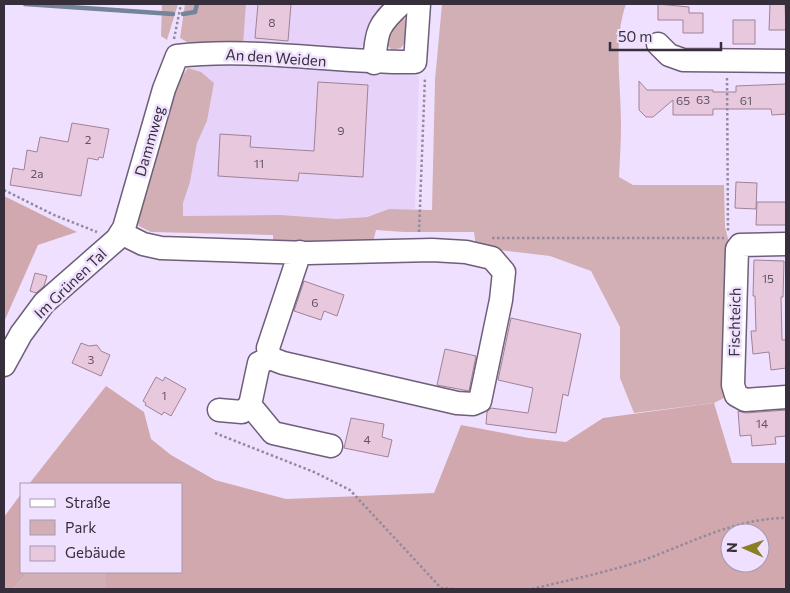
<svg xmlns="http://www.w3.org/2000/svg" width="790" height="593" font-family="Commissioner,sans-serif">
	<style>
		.built { fill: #e7d3f9 }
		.green { fill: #d1afb4 }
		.forest { fill: #d1a8ae; fill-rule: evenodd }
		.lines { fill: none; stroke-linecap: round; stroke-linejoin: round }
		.stream { stroke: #74849a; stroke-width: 4.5 }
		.building { fill: #e8c8dd; stroke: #a08296 }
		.minor-casing { stroke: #6d5e79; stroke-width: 25 }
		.path { stroke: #94899e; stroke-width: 2.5; stroke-dasharray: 2.5 2.5; stroke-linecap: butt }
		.minor { stroke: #fff; stroke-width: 22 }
		.labels { text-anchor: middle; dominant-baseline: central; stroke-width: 5; stroke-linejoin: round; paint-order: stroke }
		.number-label { font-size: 12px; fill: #625564 }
		.street-label { font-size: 15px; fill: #362f3b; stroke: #f0e0ff }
	</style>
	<rect width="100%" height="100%" fill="#f0e0ff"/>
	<g class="built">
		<polygon points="246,4 388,4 365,44 355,53 243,46"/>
		<polygon points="210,60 419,76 415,209 389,209 365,217 337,219 281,215 183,216 183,203 190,182 197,143 207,121 214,84 201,72 188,68"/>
	</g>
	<g class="green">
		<polygon points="162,4 178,4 167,40 161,36"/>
		<polygon points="185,4 246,4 243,46 187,42 180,38"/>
		<path d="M442,4H626C613,41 621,84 621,123C621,141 620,159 619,177L633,185H724L725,227L733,258L728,396L714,403L634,413L620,378V327L591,271L550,256L476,247L474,232H404L376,230L372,246H273V235L151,232L139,226L135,212L171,90L188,68L201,72L214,83L207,121L197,143L190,182L183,203V216L281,215L337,219L367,217L389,209L432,210L435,80Z"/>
		<path d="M399,17L404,18C410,27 408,39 401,48L392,50L388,46L386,37Z"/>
		<polygon points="28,572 106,572 106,589 13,589"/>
	</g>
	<g class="forest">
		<polygon points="4,196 77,232 38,245 4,322"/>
		<path d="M106,386L144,412L151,439L171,455L215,480L286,499L434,493L461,425L529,438L566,442L603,418L714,403L732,463H786V589H106V572H181V484H29ZM730,533H760V563H730Z"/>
		<polygon points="21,494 21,572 28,572 13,589 4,589 4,517"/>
	</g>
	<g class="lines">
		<g class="stream">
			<polyline points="25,4 173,14"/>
			<polyline points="183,14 195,12 197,4"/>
		</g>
	</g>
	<g class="building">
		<polygon points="258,4 291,4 288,41 255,38"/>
		<polygon points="658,4 689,7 689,13 703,13 703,33 683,33 683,20 658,20"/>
		<polygon points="770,4 785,4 786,30 769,30"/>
		<rect x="733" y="20" width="22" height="24"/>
		<polygon points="639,81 647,90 713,90 713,92 736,92 736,86 786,84 786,114 772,115 771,109 713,109 713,115 673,115 673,100 653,117 646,117 639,110"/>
		<polygon points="318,82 368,85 363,177 299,173 298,181 218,176 220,134 251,136 250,147 314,151"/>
		<polygon points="72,123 109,129 103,158 99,157 98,160 88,158 81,196 10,185 13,168 24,170 27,150 37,152 40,137 68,142"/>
		<polygon points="736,182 757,183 756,209 735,208"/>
		<polygon points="757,202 786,202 786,225 756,225"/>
		<polygon points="754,260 784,261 783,297 781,297 782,340 786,340 786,368 771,370 769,352 753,354 751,331 756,331 755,296 753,296"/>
		<polygon points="35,273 47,276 44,286 36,293 30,291"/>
		<polygon points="304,281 344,295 337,316 324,311 321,320 294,311"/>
		<polygon points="511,318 581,334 568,396 563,394 556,433 486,424 487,412 491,408 528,413 533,388 498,380"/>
		<polygon points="81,343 89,346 97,345 101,351 110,355 101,376 72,363"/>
		<polygon points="445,349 476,356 469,391 437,385"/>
		<polygon points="156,377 163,381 165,377 186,389 171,416 164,412 162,415 145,405 146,403 143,401"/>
		<polygon points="786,410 786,436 775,437 776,444 752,446 751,435 740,436 738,411 746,413"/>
		<polygon points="351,418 384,424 382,437 392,440 388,457 344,448"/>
	</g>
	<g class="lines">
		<g class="minor-casing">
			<g id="minor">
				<polyline points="658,44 669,55 683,60 786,61"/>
				<path d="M374,63C377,30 377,26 401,4"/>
				<polyline points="121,233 143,244 161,248 308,253 432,250 466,252 492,258 504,272 501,300 480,401 473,404 457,403 283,363 270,358 268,348 300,252"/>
				<polyline points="786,244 740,245 737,249 733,385 736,395 745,400 786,397"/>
				<polyline points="270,358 259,363 250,405 273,433 331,446"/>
				<path d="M4,365L21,334L44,303L117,239L124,228L164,89L177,56C254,47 337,63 415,62L419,4"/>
				<polyline points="219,410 242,412 250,405"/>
			</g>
		</g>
		<g class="path">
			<polyline points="174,39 181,4"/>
			<polyline points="727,78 728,232"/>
			<polyline points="4,190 54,215 97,232"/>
			<polyline points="419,232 425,77"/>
			<polyline points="492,238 724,238"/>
			<polyline points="215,433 314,472 350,490 441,588 455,589"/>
			<path d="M532,589C569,580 608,572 644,560C690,543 737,518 786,518"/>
		</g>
		<use href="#minor" class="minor"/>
	</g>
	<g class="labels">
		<g class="number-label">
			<text x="272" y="22">8</text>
			<text x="703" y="99">63</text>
			<text x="683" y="100">65</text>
			<text x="746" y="100">61</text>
			<text x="341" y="130">9</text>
			<text x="88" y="139">2</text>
			<text x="259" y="163">11</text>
			<text x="37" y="173">2a</text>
			<text x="768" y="278">15</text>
			<text x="315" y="302">6</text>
			<text x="91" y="359">3</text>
			<text x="164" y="395">1</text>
			<text x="762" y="423">14</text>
			<text x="367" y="439">4</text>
		</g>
		<g class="street-label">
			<text transform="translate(276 57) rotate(4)">An den Weiden</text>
			<text transform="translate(149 141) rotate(-74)">Dammweg</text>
			<text transform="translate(70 283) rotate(-44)">Im Grünen Tal</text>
			<text transform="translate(734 322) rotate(-89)">Fischteich</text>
		</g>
	</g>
	<rect width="790" height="593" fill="none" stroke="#362f3b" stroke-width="10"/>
	<rect x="20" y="483" width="162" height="90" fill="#f0e0ff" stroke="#a699b1"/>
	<rect x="30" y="499" width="25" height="8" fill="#ffffff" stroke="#a699b1"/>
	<text x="65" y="508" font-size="15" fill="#362f3b">Straße</text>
	<rect x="30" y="520" width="25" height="15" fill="#d1afb4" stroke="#a699b1"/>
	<text x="65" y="533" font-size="15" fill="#362f3b">Park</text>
	<rect x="30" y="546" width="25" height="15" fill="#e8c8dd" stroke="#a699b1"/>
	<text x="65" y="558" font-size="15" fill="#362f3b">Gebäude</text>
	<g transform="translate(745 548) rotate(272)"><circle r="24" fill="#f0e0ff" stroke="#a699b1"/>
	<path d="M0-4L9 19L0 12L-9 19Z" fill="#8c7e24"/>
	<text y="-8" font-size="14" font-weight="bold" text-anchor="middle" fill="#362f3b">N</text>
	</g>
	<path d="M610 42v8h111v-8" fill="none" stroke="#362f3b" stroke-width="2.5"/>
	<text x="618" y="42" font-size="15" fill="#362f3b" stroke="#f0e0ff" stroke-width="4" paint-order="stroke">50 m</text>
</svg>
